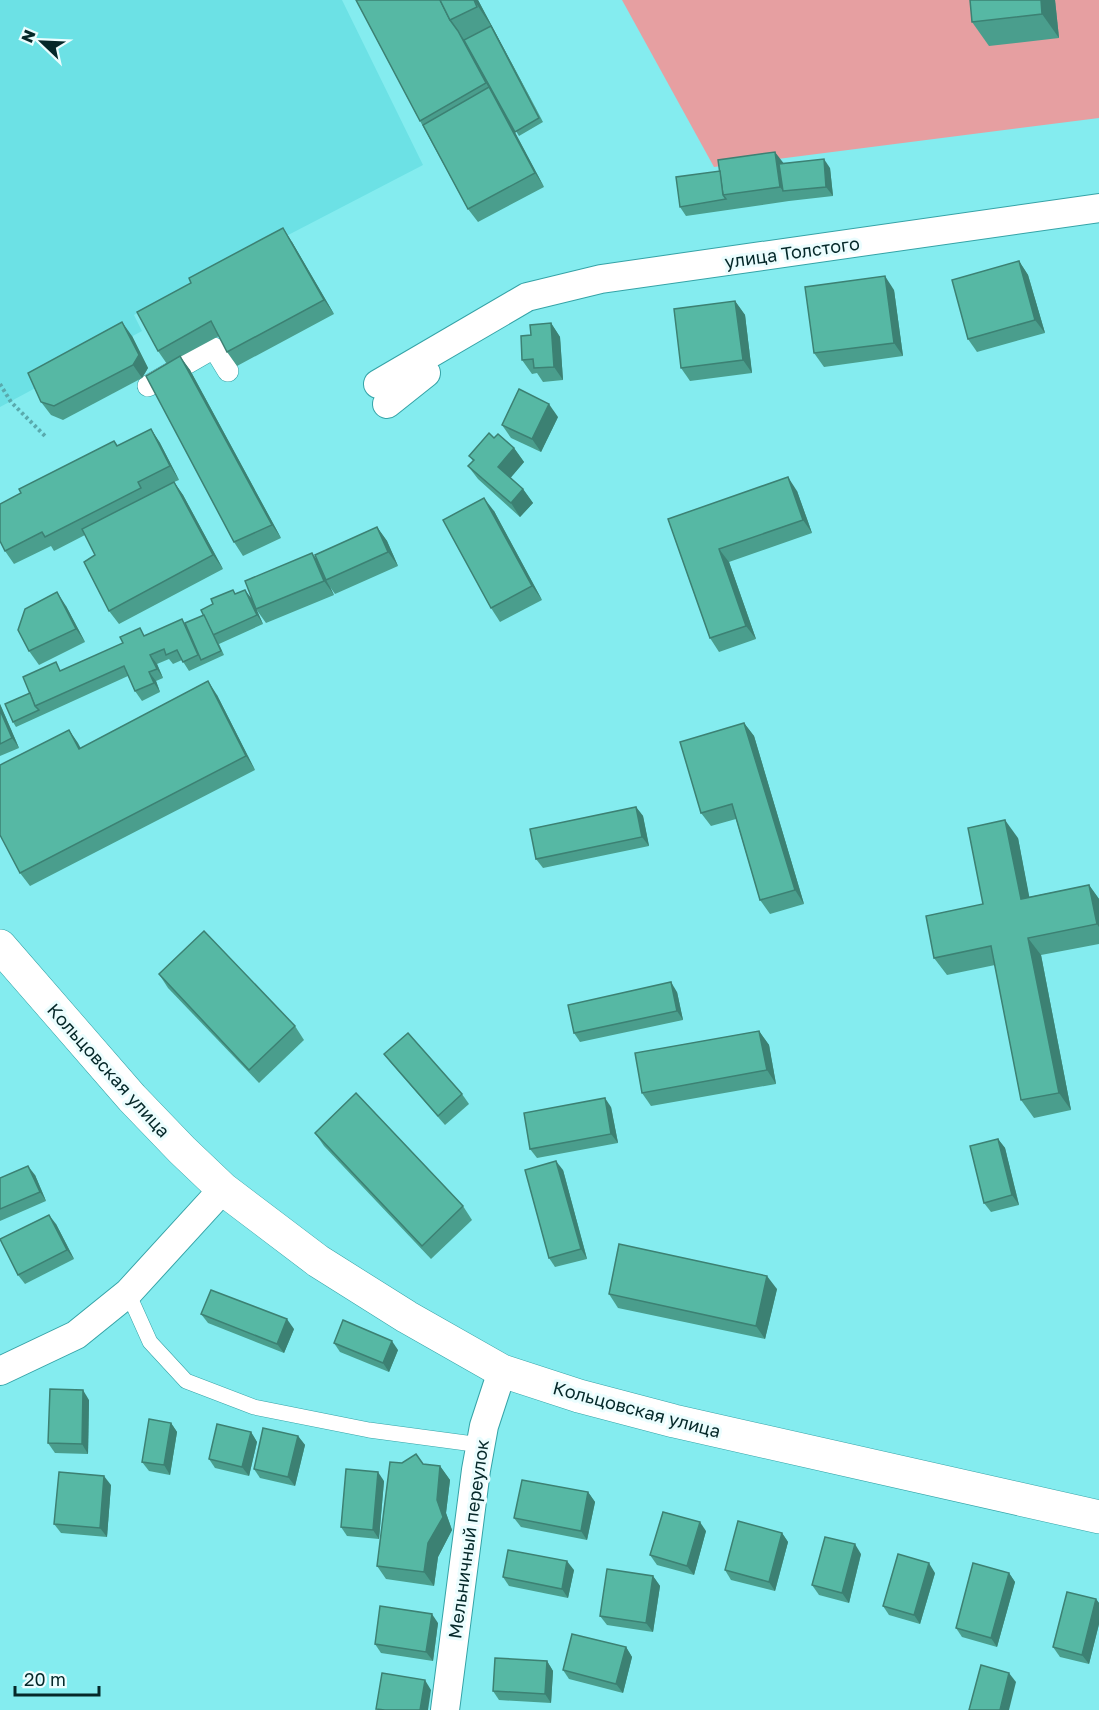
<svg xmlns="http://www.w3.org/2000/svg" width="1099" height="1710" font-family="'Golos Text',sans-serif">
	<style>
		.built { fill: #6ce1e5 }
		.green { fill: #e69fa1 }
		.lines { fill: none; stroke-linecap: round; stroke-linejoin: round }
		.service-casing { stroke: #35a3a7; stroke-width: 16 }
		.pedestrian-casing { stroke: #35a3a7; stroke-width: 22 }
		.minor-casing { stroke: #35a3a7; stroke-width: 30 }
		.secondary-casing { stroke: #35a3a7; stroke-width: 34 }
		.path { stroke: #59aaad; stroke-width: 4; stroke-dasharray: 3 3; stroke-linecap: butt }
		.service { stroke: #fff; stroke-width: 15 }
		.pedestrian { stroke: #fff; stroke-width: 21 }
		.minor { stroke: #fff; stroke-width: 28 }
		.secondary { stroke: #fff; stroke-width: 33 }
		.wall { fill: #4a9e8d }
		.shaded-wall { fill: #3c8173 }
		.building { fill: #56b8a4; stroke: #3c8173; stroke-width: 1.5 }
		.labels { text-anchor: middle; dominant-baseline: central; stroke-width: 6; stroke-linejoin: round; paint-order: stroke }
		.street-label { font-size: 18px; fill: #052829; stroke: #ebfdfe }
	</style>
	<rect width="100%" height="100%" fill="#84ecef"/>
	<polygon class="built" points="0,0 342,0 423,165 134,315 142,331 0,407"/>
	<polygon class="green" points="622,0 1099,0 1099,118 714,167"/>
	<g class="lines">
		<g class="service-casing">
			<polyline id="service" points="128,1293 150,1342 186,1381 254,1407 369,1430 481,1445"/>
		</g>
		<g class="pedestrian-casing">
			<polyline id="pedestrian" points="148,386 214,348 228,371"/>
		</g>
		<g class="minor-casing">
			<g id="minor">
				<polyline points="378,384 527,297 601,279 1099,208"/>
				<polyline points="387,404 426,373"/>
				<polyline points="0,1371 76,1335 128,1293 223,1189"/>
				<polyline points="445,1710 476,1470 484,1426 502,1371"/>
			</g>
		</g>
		<g class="secondary-casing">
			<polyline id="secondary" points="0,946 132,1098 182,1150 223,1189 318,1261 407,1317 502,1371 579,1396 674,1421 1099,1517"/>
		</g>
		<polyline class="path" points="0,384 11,402 47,438"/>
		<use href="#service" class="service"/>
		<use href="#pedestrian" class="pedestrian"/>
		<use href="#minor" class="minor"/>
		<use href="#secondary" class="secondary"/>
	</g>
	<g class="wall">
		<polygon points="356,0 478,0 543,122 519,136 503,110 544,187 478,222 468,209 420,121"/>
		<polygon points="970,0 1055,0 1059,38 989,46 972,22"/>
		<polygon points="783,163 830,168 833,196 789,201 686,216 680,207"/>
		<polygon points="292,242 334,314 237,366 227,352 219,336 180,357 190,370 281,538 243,556 234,542 167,364 158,351 191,283"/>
		<polygon points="1019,261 1028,275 1045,333 977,352 968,339"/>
		<polygon points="894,290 903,356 824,367 814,353"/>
		<polygon points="735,301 745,315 752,373 690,381 681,368"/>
		<polygon points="551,323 560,337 563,380 543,382 537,373 532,374 522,360 531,335"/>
		<polygon points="132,336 148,368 142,378 63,420 51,415 41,402"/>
		<polygon points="558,417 541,452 511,438 502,425"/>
		<polygon points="151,429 160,443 179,480 174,482 183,495 223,569 119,624 109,611 95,555 85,535 54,551 51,546 14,564 5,551 114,441 118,446"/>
		<polygon points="494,438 514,448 524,462 510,478 523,489 533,503 520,517 478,479 468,466 473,461 469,456"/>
		<polygon points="797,491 812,533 729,562 756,639 719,652 710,638 668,519"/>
		<polygon points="494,511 542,600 500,622 491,608"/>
		<polygon points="377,527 387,541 398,566 335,594 330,587 334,595 266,623 256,609 263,624 219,644 224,655 189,671 182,660 173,664 169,659 157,664 163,678 156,681 160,692 142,701 135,691 128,676 16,727 13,722 30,693 62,670 145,635 185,623 204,615 235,594 252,599 316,558"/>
		<polygon points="66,606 85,642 39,665 29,651"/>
		<polygon points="217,695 255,770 30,886 20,873 69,730 80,748"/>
		<polygon points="0,704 19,748 0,756"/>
		<polygon points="744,723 754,736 804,904 770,914 760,900 736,819 711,826 701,813"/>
		<polygon points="636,807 643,816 649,846 543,868 536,859"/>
		<polygon points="1018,838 1029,897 1089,885 1099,899 1099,944 1041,955 1071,1110 1034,1118 1021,1100 995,965 947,975 934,958 983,904"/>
		<polygon points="159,974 295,1026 304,1040 259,1083 168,988"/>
		<polygon points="677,992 683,1020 580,1042 574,1033"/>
		<polygon points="759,1031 769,1045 776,1084 651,1106 642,1093"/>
		<polygon points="384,1054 462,1094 469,1104 445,1125 391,1063"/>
		<polygon points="611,1107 618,1143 537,1158 530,1149"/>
		<polygon points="315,1133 463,1206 472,1220 431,1259 324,1146"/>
		<polygon points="998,1139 1005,1148 1019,1205 991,1212 984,1203"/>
		<polygon points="563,1170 587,1259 555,1267 549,1258"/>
		<polygon points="35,1175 46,1201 0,1221 0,1178"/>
		<polygon points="56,1224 74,1259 25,1284 18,1275"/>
		<polygon points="777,1289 765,1339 618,1308 609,1294"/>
		<polygon points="201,1314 294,1329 284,1353 208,1323"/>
		<polygon points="334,1343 398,1350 389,1372 340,1352"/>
		<polygon points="89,1400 88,1454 55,1453 48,1443"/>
		<polygon points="171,1423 177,1432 170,1475 149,1471 142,1462"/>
		<polygon points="251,1432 257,1442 249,1476 215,1468 209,1459"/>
		<polygon points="298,1436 305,1445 295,1486 260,1478 254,1469"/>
		<polygon points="416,1454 424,1465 440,1466 450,1480 446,1513 452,1530 438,1557 434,1586 386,1579 377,1566 402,1463"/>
		<polygon points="384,1481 379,1539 347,1536 341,1527"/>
		<polygon points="111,1485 107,1537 61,1533 54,1524"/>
		<polygon points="588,1492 595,1502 587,1540 521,1527 514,1518"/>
		<polygon points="706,1531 694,1575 657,1565 650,1555"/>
		<polygon points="782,1533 788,1542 775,1591 731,1580 725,1570"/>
		<polygon points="861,1554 849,1603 819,1595 812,1585"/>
		<polygon points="574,1570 568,1598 509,1586 503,1577"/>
		<polygon points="935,1573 920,1624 889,1615 883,1606"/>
		<polygon points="1009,1573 1015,1582 997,1647 962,1637 956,1628"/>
		<polygon points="653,1576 660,1586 653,1632 607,1625 600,1616"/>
		<polygon points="1096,1599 1099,1603 1099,1624 1089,1664 1060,1657 1053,1647"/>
		<polygon points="438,1623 433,1661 381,1653 375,1644"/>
		<polygon points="626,1647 632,1657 623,1693 569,1679 563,1670"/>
		<polygon points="547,1661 553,1671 551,1703 499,1700 493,1691"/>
	</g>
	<g class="shaded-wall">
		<polygon points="474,0 478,0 543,122 491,26"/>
		<polygon points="1041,0 1055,0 1059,38 1042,14"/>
		<polygon points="458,31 467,44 498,100 544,187 535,173"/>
		<polygon points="775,152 785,165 783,191 780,187"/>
		<polygon points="824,159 830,168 833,196 826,187"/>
		<polygon points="283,228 292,242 334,314 324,300"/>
		<polygon points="1019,261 1028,275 1045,333 1035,320"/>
		<polygon points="885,276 894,290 903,356 894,343"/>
		<polygon points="735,301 745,315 752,373 743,360"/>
		<polygon points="122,322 132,336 148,368 142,378 133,365"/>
		<polygon points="551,323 560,337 563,380 554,367"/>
		<polygon points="180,356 190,370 281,538 272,525"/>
		<polygon points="549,404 558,417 541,452 532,439"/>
		<polygon points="151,429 160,443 179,480 170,466"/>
		<polygon points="514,448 524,462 508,481 498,467"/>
		<polygon points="788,477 797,491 812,533 803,520"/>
		<polygon points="174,482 183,495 223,569 213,555"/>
		<polygon points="523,489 533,503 520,517 511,503"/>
		<polygon points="484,498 494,511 542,600 532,586"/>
		<polygon points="377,527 387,541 398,566 388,552"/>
		<polygon points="719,549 729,562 756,639 746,626"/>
		<polygon points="312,553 322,566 326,580 330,587 334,595 324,581"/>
		<polygon points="245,590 252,599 263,624 257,615"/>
		<polygon points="57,592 66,606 85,642 76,629"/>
		<polygon points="150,655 157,664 163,678 157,669"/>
		<polygon points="149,672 156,681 160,692 154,683"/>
		<polygon points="208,681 217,695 255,770 246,756"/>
		<polygon points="0,704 19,748 12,738 0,710"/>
		<polygon points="744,723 754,736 804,904 795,890"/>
		<polygon points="69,730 78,743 88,762 79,749"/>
		<polygon points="636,807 643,816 649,846 642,837"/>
		<polygon points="1005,820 1018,838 1033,916 1021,899"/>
		<polygon points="1089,885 1099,899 1099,927 1097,924"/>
		<polygon points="1028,938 1041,955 1071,1110 1059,1093"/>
		<polygon points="671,982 677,992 683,1020 677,1011"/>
		<polygon points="759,1031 769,1045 776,1084 767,1070"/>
		<polygon points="605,1098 611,1107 618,1143 611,1134"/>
		<polygon points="998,1139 1005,1148 1019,1205 1012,1195"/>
		<polygon points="556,1161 563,1170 587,1259 581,1249"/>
		<polygon points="28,1166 35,1175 46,1201 40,1192"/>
		<polygon points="49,1215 56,1224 74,1259 67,1250"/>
		<polygon points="767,1276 777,1289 765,1339 756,1326"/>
		<polygon points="287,1319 294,1329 284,1353 277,1344"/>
		<polygon points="392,1341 398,1350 389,1372 383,1363"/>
		<polygon points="83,1390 89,1400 88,1454 82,1444"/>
		<polygon points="171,1423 177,1432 170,1475 164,1465"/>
		<polygon points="251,1432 257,1442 249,1476 242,1467"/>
		<polygon points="298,1436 305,1445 295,1486 288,1477"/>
		<polygon points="440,1466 450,1480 446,1513 452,1530 438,1557 434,1586 424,1572 428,1543 437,1500"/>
		<polygon points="378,1472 384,1481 379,1539 373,1530"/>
		<polygon points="104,1476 111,1485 107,1537 100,1528"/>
		<polygon points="588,1492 595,1502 587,1540 581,1531"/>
		<polygon points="700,1522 706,1531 694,1575 687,1566"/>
		<polygon points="782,1533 788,1542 775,1591 769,1582"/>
		<polygon points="855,1544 861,1554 849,1603 842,1593"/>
		<polygon points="567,1561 574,1570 568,1598 562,1589"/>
		<polygon points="929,1563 935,1573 920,1624 914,1615"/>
		<polygon points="1009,1573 1015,1582 997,1647 991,1638"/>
		<polygon points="653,1576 660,1586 653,1632 646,1623"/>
		<polygon points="1096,1599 1099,1603 1099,1624 1089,1664 1082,1655"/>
		<polygon points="432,1614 438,1623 433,1661 426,1652"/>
		<polygon points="626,1647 632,1657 623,1693 616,1684"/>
		<polygon points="547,1661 553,1671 551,1703 545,1694"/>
		<polygon points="1009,1673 1016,1682 1009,1710 1000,1710"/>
		<polygon points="425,1680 431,1690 428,1710 420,1710"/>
	</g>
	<g class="building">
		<polygon points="356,0 440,0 450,20 458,31 486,83 420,121"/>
		<polygon points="440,0 474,0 477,7 450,20"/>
		<polygon points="970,0 1041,0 1042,14 972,22"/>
		<polygon points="491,26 539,118 515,132 464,40"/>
		<polygon points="489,87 535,173 468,209 423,125"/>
		<polygon points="775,152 780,187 723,195 718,160"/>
		<polygon points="824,159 826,187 783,191 779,164"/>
		<polygon points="720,171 723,195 726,199 680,207 676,177"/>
		<polygon points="283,228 324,300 227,352 211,321 158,351 137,312 191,283 189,278"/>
		<polygon points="1019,261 1035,320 968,339 952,280"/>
		<polygon points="885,276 894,343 814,353 805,287"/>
		<polygon points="735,301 743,360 681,368 674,309"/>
		<polygon points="122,322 139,355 133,365 54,406 41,402 28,373"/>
		<polygon points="551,323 554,367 534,368 533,359 522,360 521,336 531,335 530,325"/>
		<polygon points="180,356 272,525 234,542 146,376"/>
		<polygon points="519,389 549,404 532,439 502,425"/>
		<polygon points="151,429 170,466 138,482 141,488 45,537 42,532 5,551 0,541 0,504 21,493 19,489 114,441 117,446"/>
		<polygon points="489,433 494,438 498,434 514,448 498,467 523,489 511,503 468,466 474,460 469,456"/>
		<polygon points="788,477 803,520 719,549 746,626 710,638 668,519"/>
		<polygon points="174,482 213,555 109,611 84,562 95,555 82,529"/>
		<polygon points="484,498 532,586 491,608 443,520"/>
		<polygon points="377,527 388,552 326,580 315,555"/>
		<polygon points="312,553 324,581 256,609 245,581"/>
		<polygon points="233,590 235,594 245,590 257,615 213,635 201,610 213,604 211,599"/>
		<polygon points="57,592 76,629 29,651 18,630 25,609"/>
		<polygon points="204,615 221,651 201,660 185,623"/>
		<polygon points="182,619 198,655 183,662 177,650 166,655 164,649 150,655 157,669 149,672 154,683 135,691 124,666 35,706 23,677 56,662 60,671 123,643 120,637 140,628 144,636"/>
		<polygon points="208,681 246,756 20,873 0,835 0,765 69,730 79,749"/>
		<polygon points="30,693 35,706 39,710 13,722 5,704"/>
		<polygon points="0,710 12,738 0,744"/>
		<polygon points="744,723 795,890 760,900 732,804 701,813 680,742"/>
		<polygon points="636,807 642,837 536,859 530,829"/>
		<polygon points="1005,820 1021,899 1089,885 1097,924 1028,938 1059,1093 1021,1100 991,946 934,958 926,916 983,904 968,828"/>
		<polygon points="204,931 295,1026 249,1070 159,974"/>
		<polygon points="671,982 677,1011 574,1033 568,1005"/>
		<polygon points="759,1031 767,1070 642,1093 635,1053"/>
		<polygon points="408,1033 462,1094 438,1116 384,1054"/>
		<polygon points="356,1093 463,1206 422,1246 315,1133"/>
		<polygon points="605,1098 611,1134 530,1149 524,1113"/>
		<polygon points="998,1139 1012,1195 984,1203 970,1146"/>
		<polygon points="556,1161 581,1249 549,1258 525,1170"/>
		<polygon points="28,1166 40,1192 0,1209 0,1178"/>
		<polygon points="49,1215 67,1250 18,1275 0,1239"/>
		<polygon points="619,1244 767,1276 756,1326 609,1294"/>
		<polygon points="211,1290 287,1319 277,1344 201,1314"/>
		<polygon points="343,1320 392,1341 383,1363 334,1343"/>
		<polygon points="50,1389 83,1390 82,1444 48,1443"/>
		<polygon points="149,1419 171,1423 164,1465 142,1462"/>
		<polygon points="217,1424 251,1432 242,1467 209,1459"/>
		<polygon points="263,1428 298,1436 288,1477 254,1469"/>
		<polygon points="416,1454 423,1464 440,1466 437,1500 443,1517 428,1543 424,1572 377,1566 390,1462 402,1463"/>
		<polygon points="346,1469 378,1472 373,1530 341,1527"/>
		<polygon points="59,1472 104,1476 100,1528 54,1524"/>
		<polygon points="522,1480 588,1492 581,1531 514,1518"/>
		<polygon points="663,1512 700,1522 687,1566 650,1555"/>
		<polygon points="738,1521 782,1533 769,1582 725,1570"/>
		<polygon points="825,1537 855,1544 842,1593 812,1585"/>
		<polygon points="508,1550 567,1561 562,1589 503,1577"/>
		<polygon points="898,1554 929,1563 914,1615 883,1606"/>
		<polygon points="973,1563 1009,1573 991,1638 956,1628"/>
		<polygon points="607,1569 653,1576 646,1623 600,1616"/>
		<polygon points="1067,1592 1096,1599 1082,1655 1053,1647"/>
		<polygon points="380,1606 432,1614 426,1652 375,1644"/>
		<polygon points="572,1634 626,1647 616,1684 563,1670"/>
		<polygon points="495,1658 547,1661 545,1694 493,1691"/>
		<polygon points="981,1665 1009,1673 1000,1710 969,1710"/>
		<polygon points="382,1673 425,1680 420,1710 385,1710 376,1709"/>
	</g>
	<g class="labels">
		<g class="street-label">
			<text transform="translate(792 252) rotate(-8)">улица Толстого</text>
			<text transform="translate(109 1070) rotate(48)">Кольцовская улица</text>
			<text transform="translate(637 1409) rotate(15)">Кольцовская улица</text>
			<text transform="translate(468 1539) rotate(-82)">Мельничный переулок</text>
		</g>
	</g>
	<g transform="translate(42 42) rotate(293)" stroke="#ebfdfe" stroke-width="4.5" paint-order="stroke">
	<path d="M0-4.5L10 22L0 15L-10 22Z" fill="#052829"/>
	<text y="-9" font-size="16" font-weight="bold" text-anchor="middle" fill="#052829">N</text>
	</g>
	<path d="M15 1686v9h84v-9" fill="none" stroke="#052829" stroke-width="3"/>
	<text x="24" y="1686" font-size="18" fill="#052829" stroke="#ebfdfe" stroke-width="4.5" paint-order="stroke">20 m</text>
</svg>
